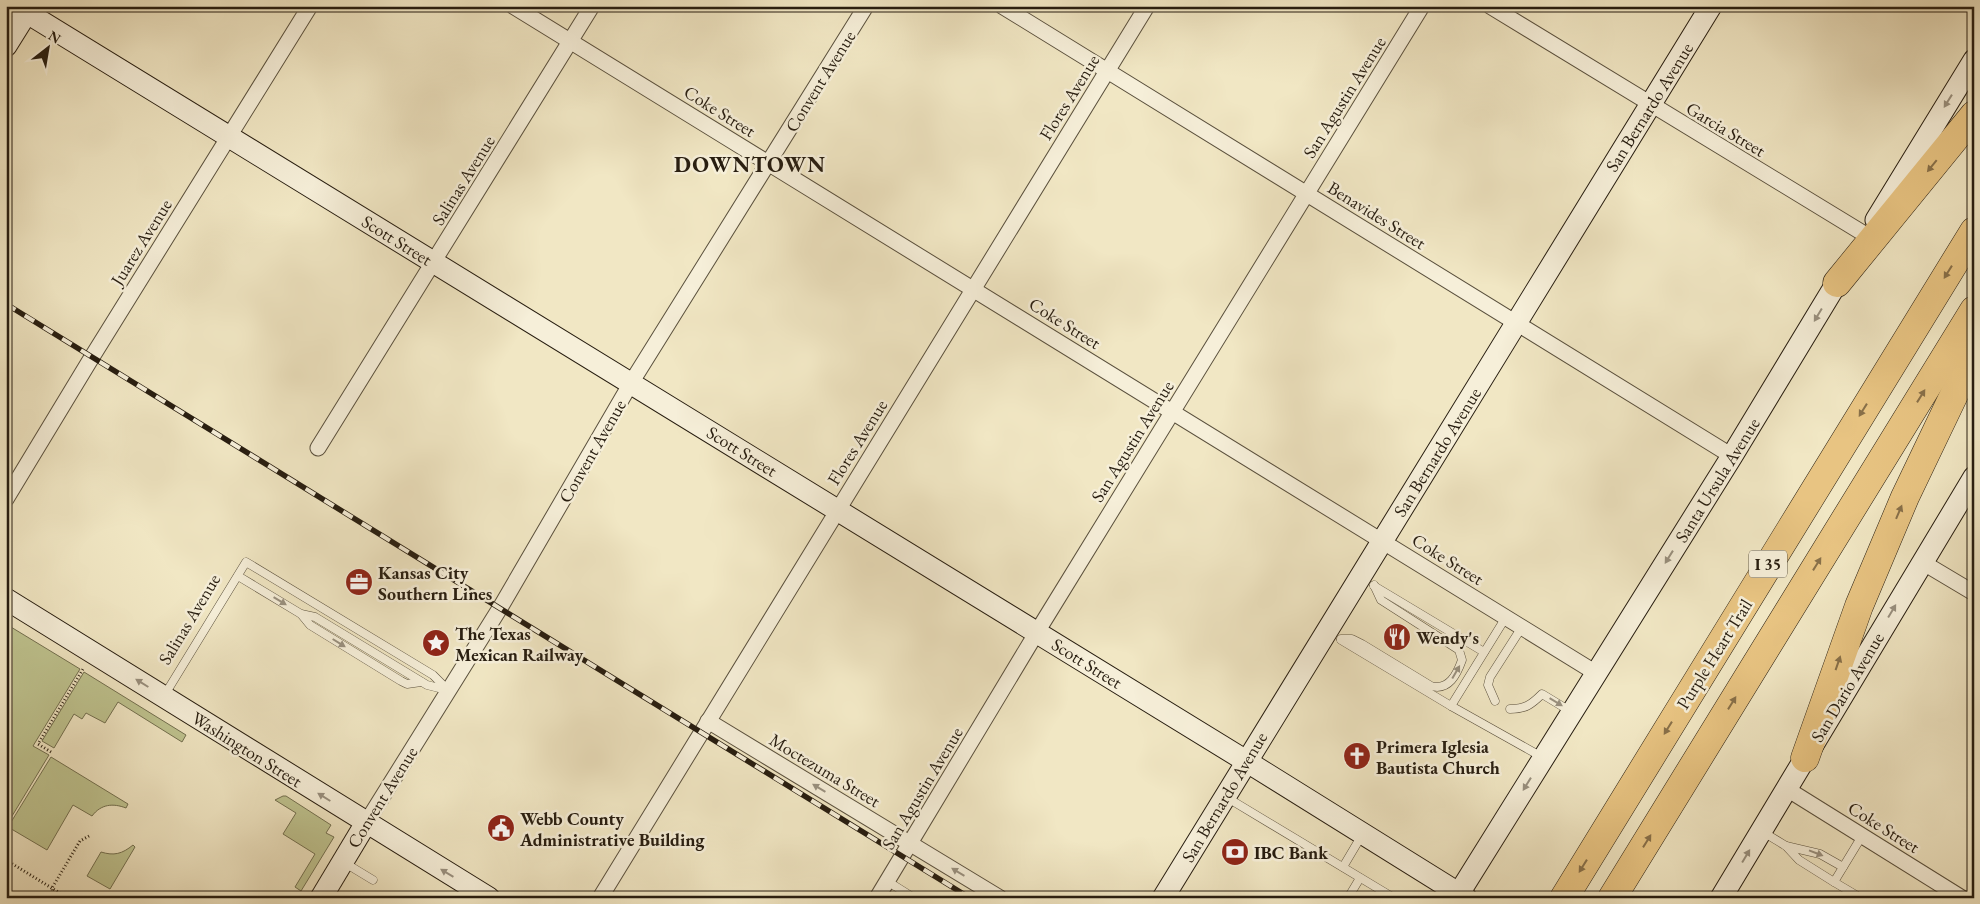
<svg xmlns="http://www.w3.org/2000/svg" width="1980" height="904" font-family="'EB Garamond',serif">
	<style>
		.green { fill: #bfc490; stroke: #737050 }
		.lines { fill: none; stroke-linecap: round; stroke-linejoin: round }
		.lane-casing { stroke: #5a503d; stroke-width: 9 }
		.street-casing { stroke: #5a503d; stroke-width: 17 }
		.secondary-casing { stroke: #271d10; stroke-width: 23 }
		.highway-casing { stroke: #271d10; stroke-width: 29 }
		.path { stroke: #271d10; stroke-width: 3; stroke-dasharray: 1 2.5; stroke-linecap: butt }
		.lane { stroke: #f6efd9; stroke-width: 8 }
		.street { stroke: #f6efd9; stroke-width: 15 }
		.secondary { stroke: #f6efd9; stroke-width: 21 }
		.highway { stroke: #e8c482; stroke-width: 28 }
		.rail-casing { stroke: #271d10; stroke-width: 5.5 }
		.rail { stroke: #f6efd9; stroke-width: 4; stroke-dasharray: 11; stroke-linecap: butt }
		.oneway { fill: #99907f }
		.oneway2 { fill: #887049 }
		.labels { text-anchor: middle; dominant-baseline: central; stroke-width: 5; stroke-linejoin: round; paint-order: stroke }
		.shield { fill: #f6efd9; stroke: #655c4c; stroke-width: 1 }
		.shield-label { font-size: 16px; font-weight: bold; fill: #271d10 }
		.street-label { font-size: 18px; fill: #271d10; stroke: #f6efd9 }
		.poi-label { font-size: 18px; font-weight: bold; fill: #271d10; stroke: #f6efd9; text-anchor: start }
		.district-label { font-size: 22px; font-weight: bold; letter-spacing: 1px; fill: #271d10; stroke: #f6efd9 }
	</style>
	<rect width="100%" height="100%" fill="#f1e7c4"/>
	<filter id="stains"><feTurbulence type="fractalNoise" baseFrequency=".004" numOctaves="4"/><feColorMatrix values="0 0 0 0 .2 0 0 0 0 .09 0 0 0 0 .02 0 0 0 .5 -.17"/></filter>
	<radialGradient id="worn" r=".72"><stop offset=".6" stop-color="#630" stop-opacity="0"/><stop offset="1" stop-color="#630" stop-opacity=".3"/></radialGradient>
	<g class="green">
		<polygon points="6,624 80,669 33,746 49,755 6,826"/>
		<polygon points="84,672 186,735 182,742 118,702 105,723 86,713 82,719 74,714 54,748 42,741"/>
		<path d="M51,757L128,804L126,808C113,803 101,804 92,816L73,805L47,850L8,827Z"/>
		<polygon points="283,796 286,796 331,825 326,833 334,837 301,891 295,887 315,854 283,834 296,813 275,800"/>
		<path d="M133,845L135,847L110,889L87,876L101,852C114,856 122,854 133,845Z"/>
	</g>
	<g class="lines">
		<g class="lane-casing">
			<g id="lane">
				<polyline points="238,576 301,614 315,617 427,685 447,690"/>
				<polyline points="1374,586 1484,652"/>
				<polyline points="301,614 310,625 401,681 407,684 421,682"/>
				<path d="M1341,639H1352L1362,644L1431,686C1449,691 1457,674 1462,660L1459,650L1381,600L1374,585"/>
				<polyline points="1341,640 1451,706 1542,757"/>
				<polyline points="164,696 246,562 433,675 449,691"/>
				<polyline points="1495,701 1488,685 1490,677 1522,627"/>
				<polyline points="1451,706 1506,617"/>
				<path d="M1510,709C1525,709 1531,705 1542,694L1570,711"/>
				<polyline points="1226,797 1394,898"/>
				<polyline points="1763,832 1786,846 1799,860 1834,882 1862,836"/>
				<polyline points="1786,846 1820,854 1843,867"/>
				<polyline points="345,863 373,880"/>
				<polyline points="1343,867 1362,835"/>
				<polyline points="887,881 914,898"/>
				<polyline points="1834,882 1861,898"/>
				<polyline points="1348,898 1360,878"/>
			</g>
		</g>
		<g class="street-casing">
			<g id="street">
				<polyline points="513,6 1596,673"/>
				<polyline points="1002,6 1732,456"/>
				<polyline points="1490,6 1866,235"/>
				<polyline points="318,448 592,6"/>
				<polyline points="6,499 92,357 310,6"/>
				<polyline points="1922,562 1974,593"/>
				<polyline points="708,721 1000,898"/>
				<polyline points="1787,789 1962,898"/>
				<polyline points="366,823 500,608 631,383 866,6"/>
				<polyline points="600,898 1147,6"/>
				<polyline points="877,898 1037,632 1422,6"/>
			</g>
		</g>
		<g class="secondary-casing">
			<g id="secondary">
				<polyline points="16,6 1246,761 1466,898"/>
				<polyline points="6,46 31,6"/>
				<polyline points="1876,220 1974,60"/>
				<polyline points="6,599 489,898"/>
				<polyline points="321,898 366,823"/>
				<polyline points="1163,898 1711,6"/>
				<polyline points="1456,898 1732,456 1844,271"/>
				<polyline points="1721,898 1974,477"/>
			</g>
		</g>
		<g class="highway-casing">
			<g id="highway">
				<polyline points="1837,283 1974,115"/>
				<polyline points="1805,758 1859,606 1905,497 1974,353"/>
				<polyline points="1564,898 1974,231"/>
				<polyline points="1612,898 1974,310"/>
			</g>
		</g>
		<g class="path">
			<polyline points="51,752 38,744 83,669"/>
			<polyline points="6,860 68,898"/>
			<polyline points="48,898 53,895 52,888 80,841 89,836"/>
		</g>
		<use href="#lane" class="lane"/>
		<use href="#street" class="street"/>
		<use href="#secondary" class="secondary"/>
		<use href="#highway" class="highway"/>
		<g class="rail-casing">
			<polyline id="rail" points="6,304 970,898"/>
		</g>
		<use href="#rail" class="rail"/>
	</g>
	<defs><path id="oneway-solid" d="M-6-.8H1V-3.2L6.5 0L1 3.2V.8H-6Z" transform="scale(1.25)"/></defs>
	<g class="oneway">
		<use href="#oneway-solid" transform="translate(1948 101) rotate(122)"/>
		<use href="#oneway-solid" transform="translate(1818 315) rotate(121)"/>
		<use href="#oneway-solid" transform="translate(1669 557) rotate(122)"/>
		<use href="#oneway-solid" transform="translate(280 601) rotate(31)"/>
		<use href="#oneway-solid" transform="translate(1892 611) rotate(-59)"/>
		<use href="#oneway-solid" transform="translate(339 643) rotate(32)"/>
		<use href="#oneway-solid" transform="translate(1456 672) rotate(-60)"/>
		<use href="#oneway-solid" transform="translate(142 683) rotate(-148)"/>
		<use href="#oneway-solid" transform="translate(1556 702) rotate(31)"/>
		<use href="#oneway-solid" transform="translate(1527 784) rotate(122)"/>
		<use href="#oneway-solid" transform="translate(819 788) rotate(-149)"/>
		<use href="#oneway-solid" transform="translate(324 797) rotate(-148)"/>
		<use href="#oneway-solid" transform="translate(1816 853) rotate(21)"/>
		<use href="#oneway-solid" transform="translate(1746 856) rotate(-59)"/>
		<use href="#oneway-solid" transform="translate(958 872) rotate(-149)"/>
		<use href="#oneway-solid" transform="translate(447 873) rotate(-149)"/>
	</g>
	<g class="oneway2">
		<use href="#oneway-solid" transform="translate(1932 166) rotate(129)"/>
		<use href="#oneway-solid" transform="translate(1948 272) rotate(122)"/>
		<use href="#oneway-solid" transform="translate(1921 396) rotate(-58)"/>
		<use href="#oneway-solid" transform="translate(1863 410) rotate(122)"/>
		<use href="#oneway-solid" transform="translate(1899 512) rotate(-67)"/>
		<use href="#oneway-solid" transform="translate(1817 564) rotate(-58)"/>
		<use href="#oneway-solid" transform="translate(1838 663) rotate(-71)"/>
		<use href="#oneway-solid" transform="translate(1732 703) rotate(-58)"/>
		<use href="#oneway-solid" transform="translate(1668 728) rotate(122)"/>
		<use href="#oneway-solid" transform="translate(1647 841) rotate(-58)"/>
		<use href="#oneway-solid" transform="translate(1583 866) rotate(122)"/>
	</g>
	<defs>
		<g id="office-disc" transform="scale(1.4375)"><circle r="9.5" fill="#8f2418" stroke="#f6efd9"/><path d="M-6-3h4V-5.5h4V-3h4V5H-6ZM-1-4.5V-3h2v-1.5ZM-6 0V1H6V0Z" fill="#fff"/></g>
		<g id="restaurant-disc" transform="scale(1.4375)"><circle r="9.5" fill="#8f2418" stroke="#f6efd9"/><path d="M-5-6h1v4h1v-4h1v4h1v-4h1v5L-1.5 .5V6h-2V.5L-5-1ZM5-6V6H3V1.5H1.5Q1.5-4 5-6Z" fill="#fff"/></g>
		<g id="sight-disc" transform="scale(1.4375)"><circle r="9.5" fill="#8f2418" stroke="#f6efd9"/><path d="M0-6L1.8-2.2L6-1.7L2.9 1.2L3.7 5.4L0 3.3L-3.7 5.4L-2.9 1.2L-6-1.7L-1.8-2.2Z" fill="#fff"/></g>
		<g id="church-disc" transform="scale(1.4375)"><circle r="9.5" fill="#8f2418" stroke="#f6efd9"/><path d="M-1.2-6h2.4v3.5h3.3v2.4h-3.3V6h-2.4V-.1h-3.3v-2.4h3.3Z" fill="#fff"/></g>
		<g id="civic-disc" transform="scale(1.4375)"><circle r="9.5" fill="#8f2418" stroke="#f6efd9"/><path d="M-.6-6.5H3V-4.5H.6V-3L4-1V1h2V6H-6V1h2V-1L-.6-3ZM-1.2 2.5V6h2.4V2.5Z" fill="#fff"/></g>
		<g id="bank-disc" transform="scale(1.4375)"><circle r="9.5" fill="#8f2418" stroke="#f6efd9"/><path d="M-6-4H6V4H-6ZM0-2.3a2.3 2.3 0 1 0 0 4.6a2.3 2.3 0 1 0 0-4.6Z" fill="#fff"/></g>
	</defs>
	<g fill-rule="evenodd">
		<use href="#office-disc" x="359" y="582"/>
		<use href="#restaurant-disc" x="1397" y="637"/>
		<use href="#sight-disc" x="436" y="643"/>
		<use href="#church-disc" x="1357" y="756"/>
		<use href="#civic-disc" x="501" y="828"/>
		<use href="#bank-disc" x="1235" y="852"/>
	</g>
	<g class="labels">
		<rect class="shield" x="1749" y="550.5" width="38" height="27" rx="4"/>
		<g class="shield-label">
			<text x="1768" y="564">I 35</text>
		</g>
		<g class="street-label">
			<text transform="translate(820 81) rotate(-58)">Convent Avenue</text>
			<text transform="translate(1069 97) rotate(-58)">Flores Avenue</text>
			<text transform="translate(1344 97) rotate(-58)">San Agustin Avenue</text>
			<text transform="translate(1649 107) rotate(-58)">San Bernardo Avenue</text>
			<text transform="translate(720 111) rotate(32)">Coke Street</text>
			<text transform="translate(1726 129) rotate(31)">Garcia Street</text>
			<text transform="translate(463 180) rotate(-58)">Salinas Avenue</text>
			<text transform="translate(1377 215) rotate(32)">Benavides Street</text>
			<text transform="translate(397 240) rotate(32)">Scott Street</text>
			<text transform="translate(141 242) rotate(-58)">Juarez Avenue</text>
			<text transform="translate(1065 323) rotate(32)">Coke Street</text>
			<text transform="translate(1132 441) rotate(-58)">San Agustin Avenue</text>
			<text transform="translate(857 442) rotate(-58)">Flores Avenue</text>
			<text transform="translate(592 451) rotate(-60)">Convent Avenue</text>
			<text transform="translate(742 451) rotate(32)">Scott Street</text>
			<text transform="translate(1437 452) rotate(-58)">San Bernardo Avenue</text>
			<text transform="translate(1717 480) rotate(-58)">Santa Ursula Avenue</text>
			<text transform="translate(1448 559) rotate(32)">Coke Street</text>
			<text transform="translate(189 619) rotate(-59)">Salinas Avenue</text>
			<text transform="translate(1714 654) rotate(-58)">Purple Heart Trail</text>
			<text transform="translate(1087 663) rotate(32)">Scott Street</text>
			<text transform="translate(1847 687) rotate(-59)">San Dario Avenue</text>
			<text transform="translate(247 749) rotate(32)">Washington Street</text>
			<text transform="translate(825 770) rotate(31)">Moctezuma Street</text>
			<text transform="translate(922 788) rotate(-59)">San Agustin Avenue</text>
			<text transform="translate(382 797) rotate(-58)">Convent Avenue</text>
			<text transform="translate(1224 797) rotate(-59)">San Bernardo Avenue</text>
			<text transform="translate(1884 827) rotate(32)">Coke Street</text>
		</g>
		<g class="poi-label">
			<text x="378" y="572">Kansas City<tspan x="378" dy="21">Southern Lines</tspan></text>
			<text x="455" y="633">The Texas<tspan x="455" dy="21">Mexican Railway</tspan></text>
			<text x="1416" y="637">Wendy's</text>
			<text x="1376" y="746">Primera Iglesia<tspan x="1376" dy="21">Bautista Church</tspan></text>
			<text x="520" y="818">Webb County<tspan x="520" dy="21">Administrative Building</tspan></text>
			<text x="1254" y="852">IBC Bank</text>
		</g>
		<g class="district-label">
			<text x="750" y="164">DOWNTOWN</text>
		</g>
	</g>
	<rect width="1980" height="904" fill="none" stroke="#f1e7c4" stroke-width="25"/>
	<rect x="8" y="8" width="1965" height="889" fill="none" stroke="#271d10" stroke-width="2.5"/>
	<rect x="12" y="12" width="1955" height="879" fill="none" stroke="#271d10"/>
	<g transform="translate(48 48) rotate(31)" stroke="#f6efd9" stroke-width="4" paint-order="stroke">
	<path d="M0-4L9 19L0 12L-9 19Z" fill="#271d10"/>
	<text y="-8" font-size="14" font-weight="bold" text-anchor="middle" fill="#271d10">N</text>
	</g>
	<rect width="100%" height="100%" filter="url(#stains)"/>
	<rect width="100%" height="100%" fill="url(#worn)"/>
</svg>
